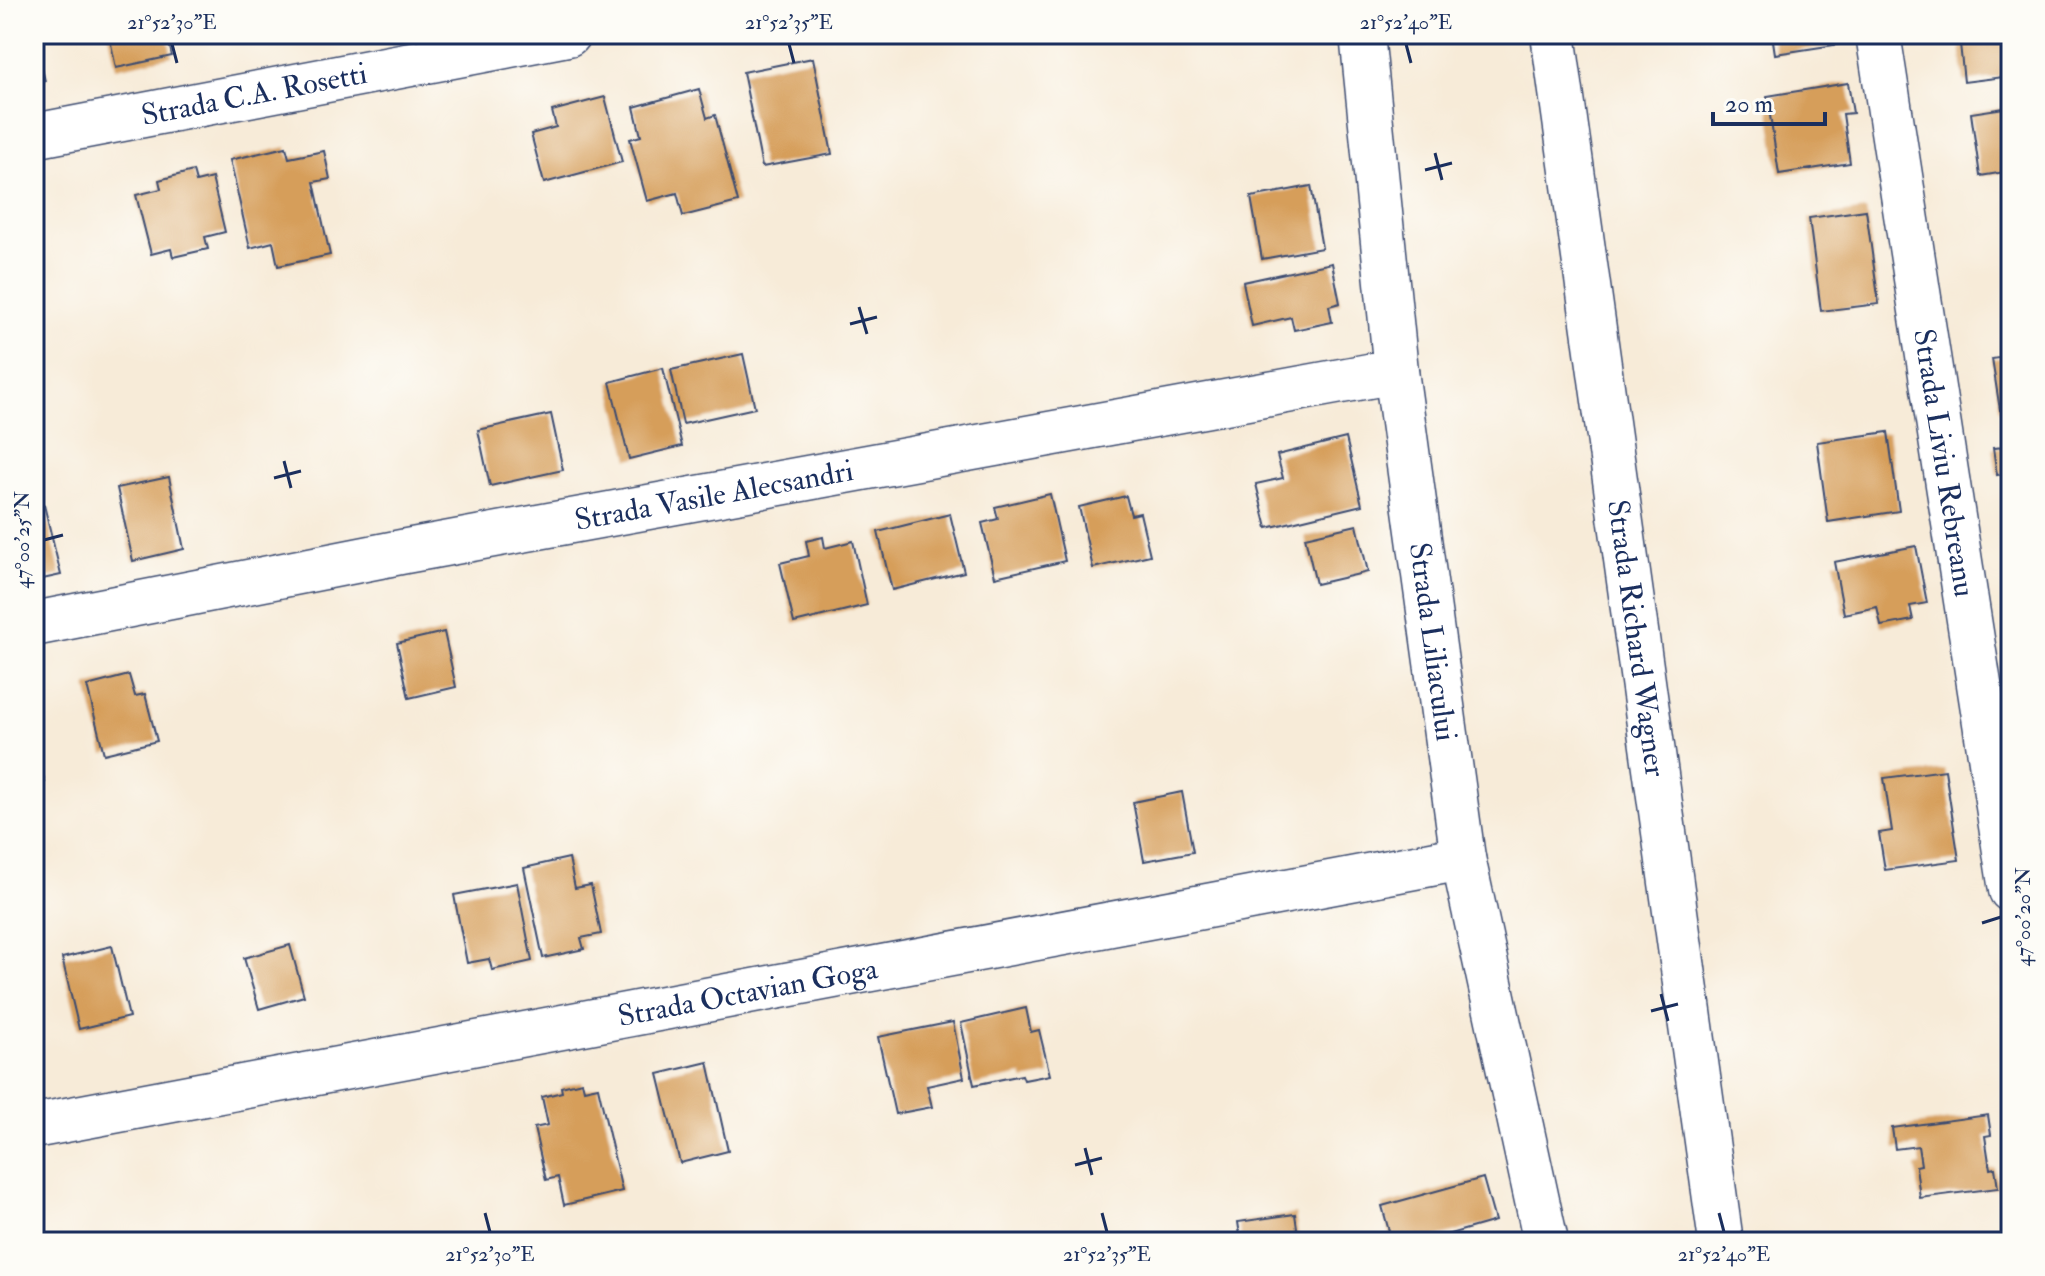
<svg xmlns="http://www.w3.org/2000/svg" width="2045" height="1276" font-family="'IM FELL Double Pica',serif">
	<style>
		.building { fill: #d69e5a }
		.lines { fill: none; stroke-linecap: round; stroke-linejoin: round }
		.minor-casing { stroke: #3c4b70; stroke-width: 47 }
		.minor { stroke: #fff; stroke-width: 44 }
		.ticks { fill: none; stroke: #1b2f5e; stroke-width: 3 }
		.labels { text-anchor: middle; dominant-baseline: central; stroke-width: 7; stroke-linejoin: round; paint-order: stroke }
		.street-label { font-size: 30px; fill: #1b2f5e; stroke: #fdfcf7 }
		.neatline { fill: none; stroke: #1b2f5e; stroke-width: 3 }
		.ticks-label { font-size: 20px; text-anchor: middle; fill: #1b2f5e }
	</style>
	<rect width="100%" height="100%" fill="#fdfcf7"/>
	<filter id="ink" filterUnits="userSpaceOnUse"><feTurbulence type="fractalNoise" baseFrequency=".0125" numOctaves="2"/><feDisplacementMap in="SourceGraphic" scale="16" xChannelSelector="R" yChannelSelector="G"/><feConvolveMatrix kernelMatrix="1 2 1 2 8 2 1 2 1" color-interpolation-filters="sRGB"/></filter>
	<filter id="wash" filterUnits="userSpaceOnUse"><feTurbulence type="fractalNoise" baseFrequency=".006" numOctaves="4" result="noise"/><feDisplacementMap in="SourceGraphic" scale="32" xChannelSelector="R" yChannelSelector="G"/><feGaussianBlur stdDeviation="1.8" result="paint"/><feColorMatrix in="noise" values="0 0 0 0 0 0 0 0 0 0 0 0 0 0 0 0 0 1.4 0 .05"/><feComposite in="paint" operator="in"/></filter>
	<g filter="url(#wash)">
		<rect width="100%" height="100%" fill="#f7ebd8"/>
		<g id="blocks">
			<g class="building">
				<polygon points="34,34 45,81 34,84"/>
				<polygon points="109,34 167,34 172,56 116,68"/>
				<polygon points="1772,34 1840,34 1841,44 1775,54"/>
				<polygon points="1959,34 2011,34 2011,76 1964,82"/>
				<polygon points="813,58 832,154 762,167 743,72"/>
				<polygon points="1848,83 1853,113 1843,114 1850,163 1779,174 1767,96"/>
				<polygon points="699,89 707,118 715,115 738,202 683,216 677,193 647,201 630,139 641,136 634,107"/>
				<polygon points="605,97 622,162 544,183 531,134 556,127 552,111"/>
				<polygon points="2011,107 2011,171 1980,176 1971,113"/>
				<polygon points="286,147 289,158 324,151 330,179 314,182 330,255 278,266 273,242 250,248 230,160"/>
				<polygon points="193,171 196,182 212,178 225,232 205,237 208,249 173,257 171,249 151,254 136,195 161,189 159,180"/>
				<polygon points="1311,186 1322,248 1262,259 1251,197"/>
				<polygon points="1866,210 1879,304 1821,311 1809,218"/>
				<polygon points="1332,263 1340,303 1329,306 1332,322 1294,330 1291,317 1252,326 1243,282"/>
				<polygon points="743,354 755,408 683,424 671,370"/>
				<polygon points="2011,356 2011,408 2000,410 1992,359"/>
				<polygon points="663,368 682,446 629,459 610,382"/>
				<polygon points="551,414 563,470 490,486 478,430"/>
				<polygon points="2011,428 2011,473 1997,475 1993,448 2006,447 2003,429"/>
				<polygon points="1888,432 1899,511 1828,522 1817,442"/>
				<polygon points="1346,438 1362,505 1267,528 1256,484 1283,478 1277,455"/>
				<polygon points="169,477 184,549 133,561 117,488"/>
				<polygon points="1050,494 1065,561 995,577 982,523 998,519 995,507"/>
				<polygon points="1126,496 1131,515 1140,513 1150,555 1093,568 1079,507"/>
				<polygon points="44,505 61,575 38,580 42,597 34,598 34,507"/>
				<polygon points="950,514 964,572 892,590 878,532"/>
				<polygon points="1357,525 1368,572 1316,584 1305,537"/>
				<polygon points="823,537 825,548 853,541 867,605 794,623 780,563 809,556 806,541"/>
				<polygon points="1916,546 1927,603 1910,606 1913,620 1881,626 1877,607 1844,614 1834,562"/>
				<polygon points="444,632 456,687 409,698 397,643"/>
				<polygon points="129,675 135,696 145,694 157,741 104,754 87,686"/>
				<polygon points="34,745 45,782 34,785"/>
				<polygon points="1945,770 1959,860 1885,870 1879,833 1892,831 1884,778"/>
				<polygon points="1182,792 1193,852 1144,861 1133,802"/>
				<polygon points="569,858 575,888 591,885 601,934 581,938 584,949 543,958 524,868"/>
				<polygon points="517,883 532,961 492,970 489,959 467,963 454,895"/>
				<polygon points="290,945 304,996 259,1009 244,958"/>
				<polygon points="112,946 129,1017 79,1029 62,958"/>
				<polygon points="1026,1008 1031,1032 1039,1030 1050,1075 1024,1080 1022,1075 974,1085 961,1023"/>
				<polygon points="953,1022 964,1078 927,1086 932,1107 895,1114 878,1037"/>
				<polygon points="708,1062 728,1151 680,1163 658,1074"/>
				<polygon points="582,1082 584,1090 598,1087 622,1191 564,1205 558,1177 546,1180 534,1128 548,1125 542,1097 562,1092 561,1087"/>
				<polygon points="1988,1115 1991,1135 1985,1136 1990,1169 1995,1168 1998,1188 1920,1198 1916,1166 1921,1165 1918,1146 1895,1149 1892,1128"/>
				<polygon points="1483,1178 1495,1221 1422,1242 1392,1242 1382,1206"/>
				<polygon points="1295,1214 1299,1242 1241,1242 1238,1222"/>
			</g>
		</g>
	</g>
	<g filter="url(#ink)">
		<use href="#blocks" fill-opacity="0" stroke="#3c4b70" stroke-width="2"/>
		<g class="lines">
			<g class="minor-casing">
				<g id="minor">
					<path id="s1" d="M1362,34L1396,371L1463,858L1546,1242"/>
					<path id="s2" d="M1553,34L1721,1242"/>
					<path id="s3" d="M1878,34L2011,890"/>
					<path id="s4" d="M34,136L568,34"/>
					<path id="s5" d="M34,624L406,551L1396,371"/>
					<path id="s6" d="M34,1126L1463,858"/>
				</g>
			</g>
			<use href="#minor" class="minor"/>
		</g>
	</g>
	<path class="ticks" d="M172,44L177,63M789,44L794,63M1406,44L1411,63M1435,153L1442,180M1425,170L1452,163M859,307L867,334M850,324L877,317M284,461L291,488M274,478L301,471M44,540L63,535M1982,923L2001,917M1661,994L1668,1021M1651,1011L1678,1004M1085,1148L1092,1175M1075,1165L1102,1158M485,1213L490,1232M1102,1213L1107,1232M1719,1213L1724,1232"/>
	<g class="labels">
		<g class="street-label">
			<text stroke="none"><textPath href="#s4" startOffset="224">Strada C.A. Rosetti</textPath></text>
			<text stroke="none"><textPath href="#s3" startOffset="434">Strada Liviu Rebreanu</textPath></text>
			<text stroke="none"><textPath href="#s5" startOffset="692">Strada Vasile Alecsandri</textPath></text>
			<text stroke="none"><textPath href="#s2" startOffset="610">Strada Richard Wagner</textPath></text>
			<text stroke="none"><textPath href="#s1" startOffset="612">Strada Liliacului</textPath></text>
			<text stroke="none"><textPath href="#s6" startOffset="726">Strada Octavian Goga</textPath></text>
		</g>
	</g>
	<rect width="2045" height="1276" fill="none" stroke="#fdfcf7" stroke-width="88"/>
	<path d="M1713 112v12h112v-12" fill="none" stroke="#1b2f5e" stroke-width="4"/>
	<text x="1725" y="112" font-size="24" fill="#1b2f5e" stroke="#fdfcf7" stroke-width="6" paint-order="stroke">20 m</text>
	<rect x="44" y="44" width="1957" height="1188" class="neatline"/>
	<g class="ticks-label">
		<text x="172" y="29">21°52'30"E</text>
		<text x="789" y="29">21°52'35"E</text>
		<text x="1406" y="29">21°52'40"E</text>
		<text transform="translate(22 540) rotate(-90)" y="7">47°00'25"N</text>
		<text transform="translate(2023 917) rotate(-90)" y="7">47°00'20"N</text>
		<text x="490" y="1261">21°52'30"E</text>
		<text x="1107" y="1261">21°52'35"E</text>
		<text x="1724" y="1261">21°52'40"E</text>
	</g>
</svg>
